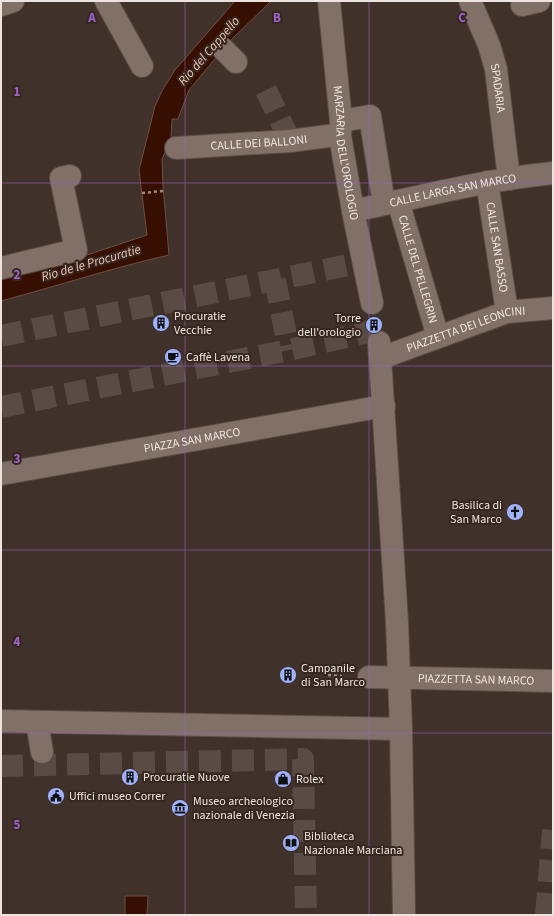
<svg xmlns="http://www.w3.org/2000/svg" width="554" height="916" font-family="'Source Sans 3',sans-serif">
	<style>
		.water { fill: #370f00; stroke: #6e4f43 }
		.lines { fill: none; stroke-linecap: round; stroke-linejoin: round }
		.street-tunnel { stroke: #5a4c45; stroke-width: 22; stroke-dasharray: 22 11; stroke-linecap: butt }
		.street-casing { stroke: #5b4e48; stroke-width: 24 }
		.path { stroke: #978a84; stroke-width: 2.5; stroke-dasharray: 3 3; stroke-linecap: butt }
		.street { stroke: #817068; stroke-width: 22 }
		.grid { fill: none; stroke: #9e63c9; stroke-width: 1; stroke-opacity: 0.55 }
		.labels { text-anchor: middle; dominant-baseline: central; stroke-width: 4; stroke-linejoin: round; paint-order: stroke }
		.street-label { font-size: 12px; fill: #eee4df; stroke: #362721 }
		.poi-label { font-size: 12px; fill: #eee4df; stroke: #362721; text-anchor: start }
		.water-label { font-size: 13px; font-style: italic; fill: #f0c3af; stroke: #362721 }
		.grid-label { font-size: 13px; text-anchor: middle; font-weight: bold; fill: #9e63c9; stroke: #362721; stroke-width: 4; stroke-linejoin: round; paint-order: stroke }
	</style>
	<rect width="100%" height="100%" fill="#40312a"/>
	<g class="water">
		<path d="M235,1H271L229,42L189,90L178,119H172L171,139L162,159L163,186L169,255C112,268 57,286 1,301V275L78,258L147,235L139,170L155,106L163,89L175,70Z"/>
		<polygon points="125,896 148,896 147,915 125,915"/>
	</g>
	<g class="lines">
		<g class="street-tunnel">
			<polyline points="266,90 290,141"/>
			<polyline points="275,280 289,350"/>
			<polyline points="1,336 363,262"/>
			<polyline points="1,407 289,350 377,330"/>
			<polyline points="1,766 303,759 306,915"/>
			<polyline points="546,915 553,830"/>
		</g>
		<g class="street-casing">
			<g id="street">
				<polyline points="106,1 142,66"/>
				<path id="s1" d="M329,1L341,121L340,136L353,211L372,303"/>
				<path id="s2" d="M470,1L489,45L496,69L509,179"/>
				<polyline points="1,5 13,1"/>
				<polyline points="522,5 539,1"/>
				<polyline points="223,49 236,62"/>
				<polyline points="341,121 370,116 384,204"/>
				<path id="s3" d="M176,148L290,141L336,135L340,133"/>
				<path id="s4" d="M487,182L507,312"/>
				<path id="s5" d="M398,201L438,337"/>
				<path id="s6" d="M353,211C419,197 485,180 553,173"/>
				<polyline points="1,268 76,250 61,178 70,176"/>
				<polyline points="379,342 397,622 401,729 404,915"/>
				<path id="s7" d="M381,358L507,312L553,308"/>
				<path id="s8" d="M1,474L384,406"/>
				<path id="s9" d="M369,677L553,681"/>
				<polyline points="1,721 401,729"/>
				<polyline points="37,722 42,752"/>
			</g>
		</g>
		<g class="path">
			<polyline points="142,193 163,191"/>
			<polyline points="328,675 342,676"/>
		</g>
		<use href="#street" class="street"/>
	</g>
	<path class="grid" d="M185,1V915M369,1V915M1,183H553M1,366H553M1,550H553M1,733H553"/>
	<defs>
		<g id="building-disc" transform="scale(0.9)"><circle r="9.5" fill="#9fb3fd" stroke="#362721"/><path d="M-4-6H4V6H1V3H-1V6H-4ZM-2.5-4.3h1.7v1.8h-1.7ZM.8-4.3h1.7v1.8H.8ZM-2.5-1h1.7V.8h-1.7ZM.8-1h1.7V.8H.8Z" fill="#111"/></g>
		<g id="cafe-disc" transform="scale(0.9)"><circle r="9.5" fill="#9fb3fd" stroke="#362721"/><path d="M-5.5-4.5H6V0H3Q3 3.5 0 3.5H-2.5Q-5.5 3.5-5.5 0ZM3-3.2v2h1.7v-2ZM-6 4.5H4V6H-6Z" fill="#111"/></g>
		<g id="church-disc" transform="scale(0.9)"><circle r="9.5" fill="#9fb3fd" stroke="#362721"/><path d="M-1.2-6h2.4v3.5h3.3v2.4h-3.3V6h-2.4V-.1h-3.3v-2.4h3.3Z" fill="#111"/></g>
		<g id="shop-disc" transform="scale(0.9)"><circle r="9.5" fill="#9fb3fd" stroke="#362721"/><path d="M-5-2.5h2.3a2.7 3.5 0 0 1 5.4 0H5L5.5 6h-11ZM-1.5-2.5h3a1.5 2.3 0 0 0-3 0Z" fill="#111"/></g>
		<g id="civic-disc" transform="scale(0.9)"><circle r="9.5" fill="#9fb3fd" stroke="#362721"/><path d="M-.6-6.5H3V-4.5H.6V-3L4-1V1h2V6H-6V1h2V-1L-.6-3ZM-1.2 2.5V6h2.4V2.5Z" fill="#111"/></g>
		<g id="museum-disc" transform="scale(0.9)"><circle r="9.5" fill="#9fb3fd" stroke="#362721"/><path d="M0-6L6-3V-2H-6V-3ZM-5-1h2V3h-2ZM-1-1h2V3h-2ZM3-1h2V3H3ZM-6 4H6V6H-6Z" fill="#111"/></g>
		<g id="library-disc" transform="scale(0.9)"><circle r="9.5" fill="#9fb3fd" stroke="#362721"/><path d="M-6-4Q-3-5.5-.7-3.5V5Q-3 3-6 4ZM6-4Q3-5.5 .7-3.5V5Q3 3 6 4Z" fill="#111"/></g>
	</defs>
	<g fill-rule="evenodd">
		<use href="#building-disc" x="161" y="323"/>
		<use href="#building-disc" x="374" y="325"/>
		<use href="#cafe-disc" x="173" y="357"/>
		<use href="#church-disc" x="515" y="512"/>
		<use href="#building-disc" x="288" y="675"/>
		<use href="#building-disc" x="130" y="777"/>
		<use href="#shop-disc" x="283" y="779"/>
		<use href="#civic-disc" x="56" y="796"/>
		<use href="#museum-disc" x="180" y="808"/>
		<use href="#library-disc" x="291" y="843"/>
	</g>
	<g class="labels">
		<g class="street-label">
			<text stroke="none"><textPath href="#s2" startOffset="92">SPADARIA</textPath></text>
			<text stroke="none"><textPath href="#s3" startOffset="83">CALLE DEI BALLONI</textPath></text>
			<text stroke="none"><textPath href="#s1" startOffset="153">MARZARIA DELL'OROLOGIO</textPath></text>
			<text stroke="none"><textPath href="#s6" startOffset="102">CALLE LARGA SAN MARCO</textPath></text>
			<text stroke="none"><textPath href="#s4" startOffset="66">CALLE SAN BASSO</textPath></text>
			<text stroke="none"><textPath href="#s5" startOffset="71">CALLE DEL PELLEGRIN</textPath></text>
			<text stroke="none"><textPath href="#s7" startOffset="90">PIAZZETTA DEI LEONCINI</textPath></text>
			<text stroke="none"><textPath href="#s8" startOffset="194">PIAZZA SAN MARCO</textPath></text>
			<text stroke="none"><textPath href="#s9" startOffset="107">PIAZZETTA SAN MARCO</textPath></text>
		</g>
		<g class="poi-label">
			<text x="174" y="316">Procuratie<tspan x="174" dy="14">Vecchie</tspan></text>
			<text x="361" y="318" text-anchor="end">Torre<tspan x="361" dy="14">dell'orologio</tspan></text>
			<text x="186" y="357">Caffè Lavena</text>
			<text x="502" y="505" text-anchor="end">Basilica di<tspan x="502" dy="14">San Marco</tspan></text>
			<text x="301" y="668">Campanile<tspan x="301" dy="14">di San Marco</tspan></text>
			<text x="143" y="777">Procuratie Nuove</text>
			<text x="296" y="779">Rolex</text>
			<text x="69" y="796">Uffici museo Correr</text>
			<text x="193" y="801">Museo archeologico<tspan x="193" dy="14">nazionale di Venezia</tspan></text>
			<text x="304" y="836">Biblioteca<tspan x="304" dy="14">Nazionale Marciana</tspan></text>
		</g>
		<g class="water-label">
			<text transform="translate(209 51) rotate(-49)">Rio del Cappello</text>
			<text transform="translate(91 263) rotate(-16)">Rio de le Procuratie</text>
		</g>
	</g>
	<g class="grid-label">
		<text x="92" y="22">A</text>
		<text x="277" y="22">B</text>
		<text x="462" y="22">C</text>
		<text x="17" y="96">1</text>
		<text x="17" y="279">2</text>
		<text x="17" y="463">3</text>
		<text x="17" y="646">4</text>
		<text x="17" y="829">5</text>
	</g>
	<rect width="554" height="916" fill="none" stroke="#eee4df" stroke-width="4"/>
</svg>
